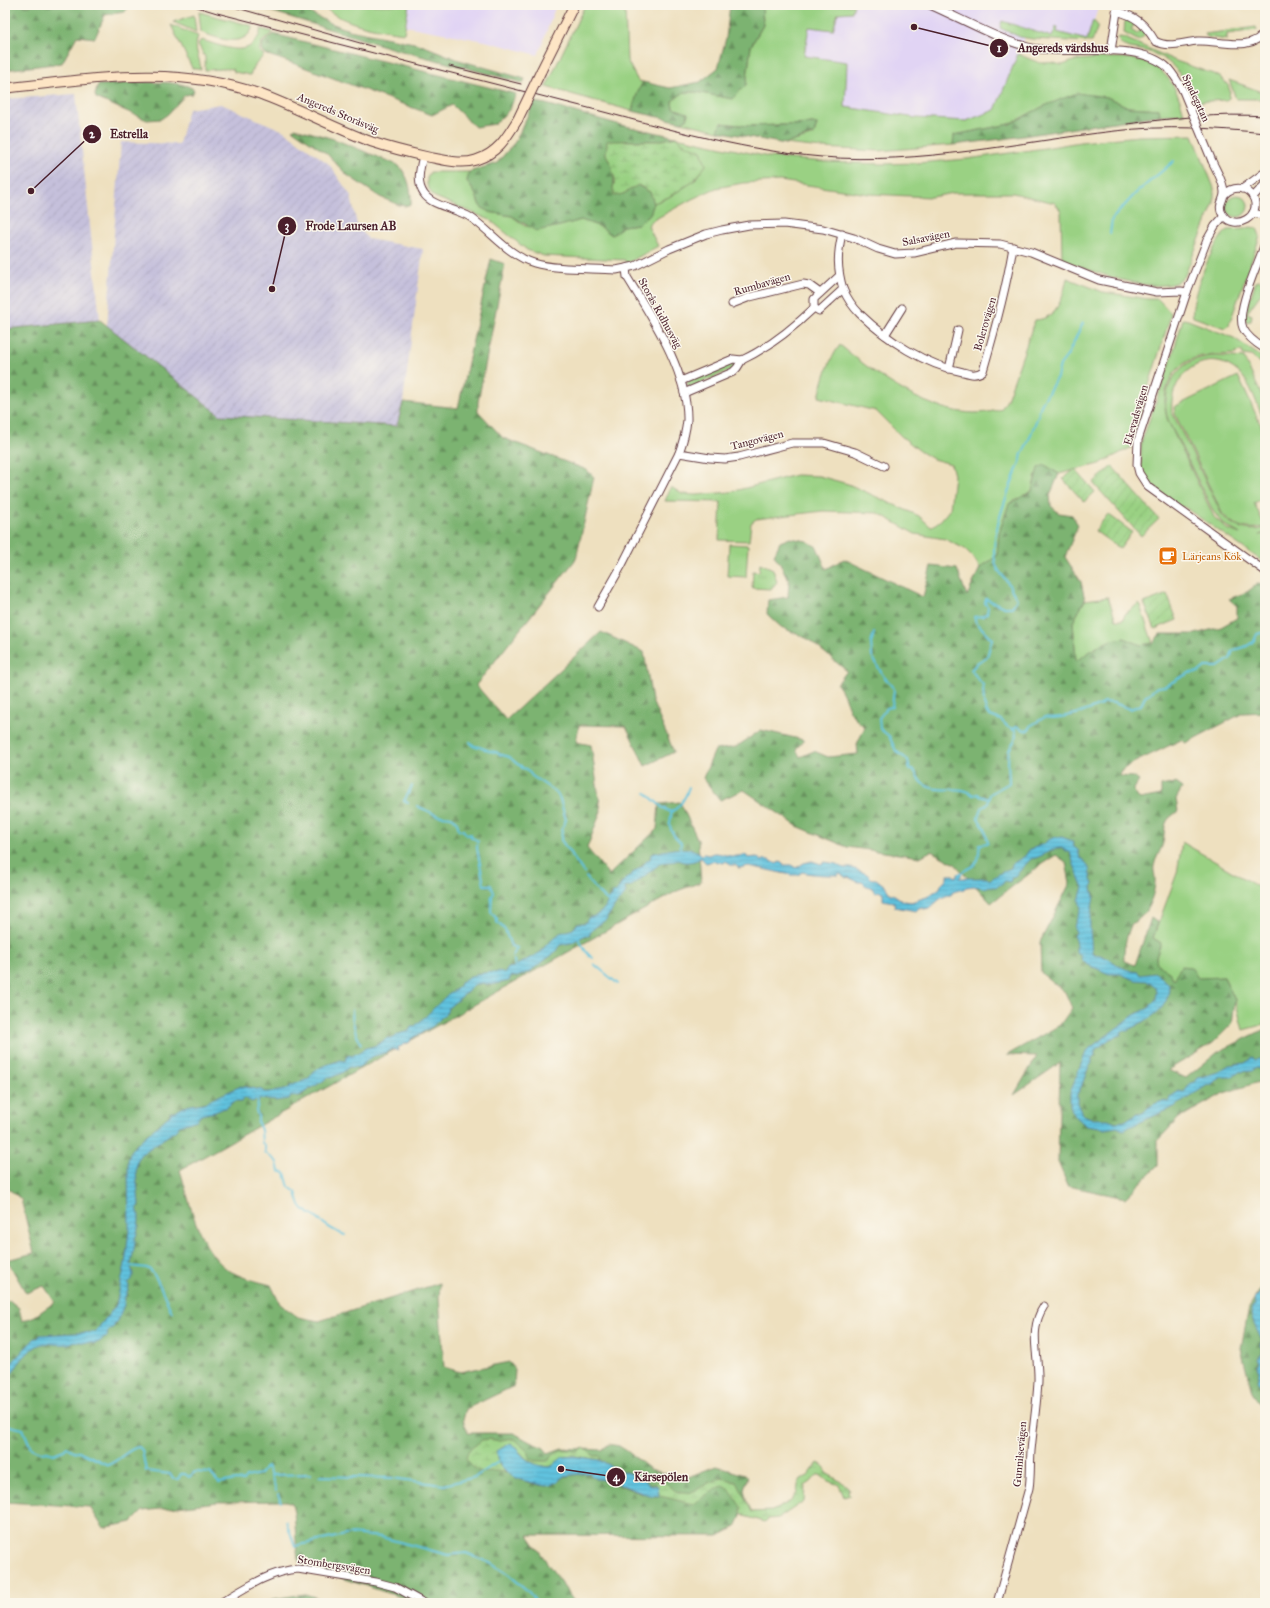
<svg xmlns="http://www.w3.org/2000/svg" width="1270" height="1608" font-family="'IM FELL Great Primer',serif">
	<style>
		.built { fill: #e1d4f4 }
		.industrial { fill: url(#industrial-furrows) }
		.grass { fill: #9ad183; stroke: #727857 }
		.forest { fill: url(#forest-firs); stroke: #62694e; fill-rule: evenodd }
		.wetland { fill: url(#wetland-marsh); stroke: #727857 }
		.park { fill: url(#park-tufts); stroke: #727857 }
		.garden { fill: url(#garden-furrows); stroke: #727857 }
		.water { fill: url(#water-rules); stroke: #557084 }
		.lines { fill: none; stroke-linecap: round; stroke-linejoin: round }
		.stream { stroke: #60c2de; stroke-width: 2 }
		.street-casing { stroke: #633c41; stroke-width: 9 }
		.secondary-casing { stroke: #633c41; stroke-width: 11 }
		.street { stroke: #fff; stroke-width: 7 }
		.secondary { stroke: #fde5c5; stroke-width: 9 }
		.tram { stroke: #4a1f2b; stroke-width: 1 }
		.street-bridge-casing { stroke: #633c41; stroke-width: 9; stroke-linecap: butt }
		.secondary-bridge-casing { stroke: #633c41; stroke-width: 11; stroke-linecap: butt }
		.street-bridge { stroke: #fff; stroke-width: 7 }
		.secondary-bridge { stroke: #fde5c5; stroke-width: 9 }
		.labels { text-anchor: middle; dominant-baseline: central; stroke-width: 3; stroke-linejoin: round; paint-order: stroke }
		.street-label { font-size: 11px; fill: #4a1f2b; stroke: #fbf7ec }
		.food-label { font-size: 11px; fill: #c56008; stroke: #fbf7ec; text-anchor: start }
		.leader { fill: none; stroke: #4a1f2b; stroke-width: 1.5 }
		.callout-dot { fill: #4a1f2b; stroke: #fbf7ec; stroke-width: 1.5 }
		.mark-label { font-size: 12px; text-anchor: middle; font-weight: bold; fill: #fff }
		.callout-label { font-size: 12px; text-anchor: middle; font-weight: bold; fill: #4a1f2b; stroke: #fbf7ec; stroke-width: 3; stroke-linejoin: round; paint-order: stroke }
	</style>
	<defs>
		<pattern id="industrial-furrows" width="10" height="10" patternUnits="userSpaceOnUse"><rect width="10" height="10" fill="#c5c0db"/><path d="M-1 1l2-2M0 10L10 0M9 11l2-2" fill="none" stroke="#aba5bc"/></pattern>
		<pattern id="forest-firs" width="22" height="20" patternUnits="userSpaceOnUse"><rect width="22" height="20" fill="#7bb371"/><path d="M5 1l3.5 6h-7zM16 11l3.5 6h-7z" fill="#67915d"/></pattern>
		<pattern id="wetland-marsh" width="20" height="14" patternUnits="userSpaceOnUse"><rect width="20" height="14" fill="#9ad183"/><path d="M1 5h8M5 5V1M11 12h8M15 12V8" fill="none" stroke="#86b371"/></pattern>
		<pattern id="park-tufts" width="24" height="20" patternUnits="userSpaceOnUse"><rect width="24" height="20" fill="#9ad183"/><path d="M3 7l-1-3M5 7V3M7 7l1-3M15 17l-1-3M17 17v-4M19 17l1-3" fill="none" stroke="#86b371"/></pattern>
		<pattern id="garden-furrows" width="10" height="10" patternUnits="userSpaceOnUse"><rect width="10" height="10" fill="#9ad183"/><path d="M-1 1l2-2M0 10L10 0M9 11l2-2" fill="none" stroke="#86b371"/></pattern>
		<pattern id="water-rules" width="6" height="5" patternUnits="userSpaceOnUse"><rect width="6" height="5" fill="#60c2de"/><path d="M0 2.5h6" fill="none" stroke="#55a6bf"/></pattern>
	</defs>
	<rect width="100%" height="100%" fill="#fbf7ec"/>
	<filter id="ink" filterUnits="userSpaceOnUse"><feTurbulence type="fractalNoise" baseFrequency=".025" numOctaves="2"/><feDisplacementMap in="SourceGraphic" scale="8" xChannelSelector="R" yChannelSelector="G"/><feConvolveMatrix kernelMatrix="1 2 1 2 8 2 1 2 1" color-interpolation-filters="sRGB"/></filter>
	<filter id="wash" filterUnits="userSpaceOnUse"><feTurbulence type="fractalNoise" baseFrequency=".012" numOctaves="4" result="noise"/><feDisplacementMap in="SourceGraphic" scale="16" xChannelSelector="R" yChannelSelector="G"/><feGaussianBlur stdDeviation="0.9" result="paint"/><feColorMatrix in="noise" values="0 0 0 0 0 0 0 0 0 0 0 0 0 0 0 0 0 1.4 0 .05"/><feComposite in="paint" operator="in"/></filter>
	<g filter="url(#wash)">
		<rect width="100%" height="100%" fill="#eee0bf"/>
		<g class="built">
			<polygon points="409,5 556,5 538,55 485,41 406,26"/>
			<polygon points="854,5 1099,5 1087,42 1080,40 1025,36 995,110 966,121 916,118 845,107 804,56 809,26 838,13 852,12"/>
		</g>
		<g class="industrial">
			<polygon points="76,94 100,320 5,329 5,99"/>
			<polygon points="221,104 284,131 329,164 351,196 357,225 368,239 423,249 403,402 397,426 220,415 107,326 121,142 179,144 188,109"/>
		</g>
		<g class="grass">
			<path d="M321,5H409L404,33C375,29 344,25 321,5Z"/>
			<polygon points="585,5 627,5 625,8 627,60 638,81 643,82 638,91 632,111 546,87"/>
			<path d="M762,5H854L852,12L838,13L833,30L809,27L804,56L847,62L845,107L916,118L966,121L995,110L1018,54C1026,57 1033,61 1041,63C1045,63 1049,62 1053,63C1056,63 1059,65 1062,65C1067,64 1072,61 1077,60C1130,55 1169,52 1184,114L1160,115L1159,109L1128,107L1107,97L1044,106L1010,124L955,135L953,145L879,151L822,148L785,144L814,135L817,124L748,126L722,123L718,131L681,122L687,119L673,108L672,101L684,92H696L712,95L746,85L751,46L763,25Z"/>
			<path d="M199,12L253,26C246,49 218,39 201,32Z"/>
			<polygon points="194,15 196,32 173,22"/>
			<polygon points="1128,18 1135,22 1131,30 1137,34 1142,28 1146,34 1139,41 1124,33 1125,19"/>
			<polygon points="1093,20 1098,26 1092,42 1090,42 1032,39 1020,37 1000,28 1002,21 1052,37 1056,27 1058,27 1057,32 1087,40"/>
			<path d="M171,25L198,36C193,49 200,57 201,70L192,68Z"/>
			<polygon points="1256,27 1257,30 1227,34 1227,40 1207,37 1205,34"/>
			<path d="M261,29L273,32L262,42L259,51L264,55L256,64L250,75L234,72L233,69C226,68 213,70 205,70V57L198,44L201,40C216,43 244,59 256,40C259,37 260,32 261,29Z"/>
			<path d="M1120,37L1125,38L1176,61L1219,76L1228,85L1230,91L1229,98L1227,100L1193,102C1184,77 1174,59 1146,51C1138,49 1129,49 1122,45L1117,38Z"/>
			<polygon points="1229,80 1265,93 1265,99 1236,99"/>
			<path d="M1193,135L1214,188V203L1185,275C1182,278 1178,282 1175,283C1146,293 1090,270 1062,260L1061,211L1055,203L1013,193H954L931,197L869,194L780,181L743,183L716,188L692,199L650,222L648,226L658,246L626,264L625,260L544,256L527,250L490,220L433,196L427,185V178L430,172H469L467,182L475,193L480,206L489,212L512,216L525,226H560L581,220L601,227L612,235L623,226L638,224L650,214L654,203L669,197L694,181L705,165L701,151L684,144L676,137L769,157L826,162L882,164L917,163L967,159L1045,148L1080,142L1139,136Z"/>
			<circle cx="1237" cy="206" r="11"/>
			<path d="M1250,227L1257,228L1260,236L1229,325L1225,328L1193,317C1189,300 1213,240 1228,230L1244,229Z"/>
			<path d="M1067,278L1103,292L1148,299H1158L1171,313L1170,318L1146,394L1132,447L1099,464L1059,474L1045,465L1036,475L1032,491L1009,504L999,533L997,556L980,568L973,557L965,549L945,539L915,534L878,513L823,511L756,519L751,523L749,541L719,540L721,502L665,501L671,487L682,494L696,495L730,492L796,475L819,476L848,484L919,516L931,527L941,520L950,509L954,475L951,464L933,459L920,451L901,436L876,411L819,397C824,378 828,361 840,345C881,379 944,427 1001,409L1007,400L1035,320C1058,319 1063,296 1067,278Z"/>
			<polygon points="1259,280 1265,282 1265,289 1262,288 1260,290 1262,292 1247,313 1252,315 1251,321 1246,322 1245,314 1256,281"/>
			<path d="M1183,319L1188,320L1234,338L1263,358L1260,363L1251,356L1243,355L1242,351L1236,352V354C1223,355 1210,354 1198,357C1170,365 1159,395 1168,421L1214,517L1227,529L1240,534L1223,524L1213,511C1202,488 1190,465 1179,442C1175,433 1167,422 1166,411C1163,388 1177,363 1201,358C1214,354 1230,357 1244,358L1265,402V423C1258,408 1251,382 1238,372C1207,345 1168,374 1172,412L1222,515C1233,527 1249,533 1265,528V533L1259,535L1265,534V563L1183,506L1182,508L1160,492L1147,480L1141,469V443L1170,363Z"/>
			<polygon points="734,361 736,363 733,369 691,387 687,386 688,381"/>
			<path d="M1238,376L1265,434V498L1254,503L1265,526C1249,532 1232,526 1222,513L1175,414L1174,407Z"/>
			<polygon points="729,544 748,545 746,577 727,576"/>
			<polygon points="1108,597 1116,620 1123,620 1125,614 1139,603 1153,643 1141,645 1124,638 1100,645 1076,661 1073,622 1085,600"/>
			<polygon points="1182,842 1265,891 1265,1024 1243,1030 1235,1000 1224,977 1175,981 1170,973 1157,964 1156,957 1161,943 1153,938 1177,873"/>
		</g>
		<g class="forest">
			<polygon points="5,5 128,5 125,12 105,15 95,38 77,36 62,63 5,70"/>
			<polygon points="269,5 295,5 328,22 349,30 419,44 459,60 525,79 523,83 394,49 267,10"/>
			<polygon points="730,5 762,5 763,25 751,46 746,85 732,99 696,92 684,92 672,101 673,108 688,113 687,119 681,122 632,111 638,91 643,82 670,88 700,82 718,68 726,38"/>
			<polygon points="273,34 516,94 509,110 495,124 475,127 452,105 432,115 298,65 265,54 261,50 263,43"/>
			<path d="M144,82C159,83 178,81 192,88L194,91L192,94L185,95L168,114L161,119L147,120L96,98L95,95L98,85Z"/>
			<polygon points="1077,93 1107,97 1128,107 1159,109 1160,115 1010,138 953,145 954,135 1010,124 1044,106"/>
			<path d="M534,102L546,104L621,125L676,137L658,141H623L606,154C612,165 616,176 613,188L623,194L637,185L650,192L654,203L650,214L638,224L623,226L612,235L601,227L581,220L560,226L536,231L512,216L489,212L480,206L475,193L467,181L469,172L497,163L515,142Z"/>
			<polygon points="721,123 748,126 817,124 814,134 785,144 718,131"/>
			<path d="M295,128L334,139L398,165C408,174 412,191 411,204L405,206L399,205L380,197L347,175L326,153L293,130Z"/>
			<path d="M491,259L505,264L478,402V411L503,438L587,470L594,477L576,559L476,685L506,720L601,632L644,652L652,701L674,752L645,766L626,726L579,725L576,742L591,745L601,811L587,848L609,875L657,829L659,804L680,802L698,840L701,882L677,891L180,1170C190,1202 196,1240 221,1264C232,1276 256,1281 271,1285L280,1304L298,1317L319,1321L440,1283L439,1298L444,1367L460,1372L509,1362L515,1369L514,1386L466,1409L463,1420L468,1433H514L530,1442L544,1448L548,1453L562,1448L602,1450L609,1444L619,1446L627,1451L650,1469L683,1479L716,1466L748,1476L744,1489L747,1503L736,1527L718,1536L528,1535L575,1603H419L310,1568L299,1562C294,1542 297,1522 292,1503L286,1501L218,1502L143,1511L132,1522L103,1528L90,1507L5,1502V1303L9,1300L19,1308L22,1321L35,1316L55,1302L44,1286L26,1293L7,1260L34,1253L21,1199L5,1186V329L100,320L220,415L397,426L403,402L458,408ZM599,1460L624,1472L639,1476L649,1484H656L642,1494L605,1479H595L589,1473L564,1476C549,1492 539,1484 520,1480L539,1466Z"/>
			<path d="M1045,465L1059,474L1050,495L1051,506L1059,513L1072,515L1078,525C1074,536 1069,546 1065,557L1081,582L1085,600L1073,622L1076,661L1100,645L1111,640L1124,638L1141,645L1153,643L1160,634H1195L1221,627L1237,618V606L1229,599L1247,592L1259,583L1265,585V712L1243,713L1186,743L1181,740L1133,763L1122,770L1120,776L1133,777L1139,781L1134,789L1135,795L1140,799L1161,795V786L1175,783L1182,788L1176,799L1178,811C1175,814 1169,817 1167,821C1163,829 1165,838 1162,846C1160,852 1155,859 1154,866C1153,870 1155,874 1155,878C1156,892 1147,918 1132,923C1127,934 1123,949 1124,961L1135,965L1151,918L1158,923L1153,938L1161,943L1156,957L1157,964L1170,973L1174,980L1181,966L1191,967L1198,978L1224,977L1235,1000L1232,1024L1213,1043L1168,1070L1186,1078L1218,1052L1265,1029V1080L1224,1093L1179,1118L1158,1140V1166L1125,1198L1068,1186L1058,1162L1060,1063L1014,1095L1037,1056L1007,1055L1060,1025L1072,1008L1065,992L1041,973L1040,942L1070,883L1066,862L1056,855L1042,864L991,903L955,864L931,851L920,857L847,847L797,826L744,790L720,800L703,778L715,750L736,747L761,730L804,740L796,749L800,757L814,751L828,757L858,754L857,744L865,727C844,712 850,701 837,684L847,671L808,639L781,627L767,614L768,600L788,597L789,581L779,562L774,555L780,542L790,538L807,541L817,547L826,569L844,559L923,597L931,566L957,569L967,596L980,568L997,556L999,533L1009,504L1032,491L1038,468Z"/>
			<polygon points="1265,1282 1265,1413 1252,1392 1241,1348 1249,1307"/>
			<polygon points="305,1594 334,1603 266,1603 272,1599"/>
		</g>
		<g class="wetland">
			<polygon points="676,137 684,144 701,151 706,165 694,181 669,197 654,203 650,192 638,185 623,194 614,196 613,188 615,181 611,165 606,154 607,141 658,141"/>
			<path d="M492,1439C499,1443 507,1437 515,1439C516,1440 527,1451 529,1453V1458L534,1461H547C559,1450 560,1447 577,1452L584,1448L594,1456H599L601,1460L574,1456L563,1458L550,1467C528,1465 526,1458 511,1443L503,1449L498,1462L506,1473C487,1466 482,1481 466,1459L468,1451L482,1440Z"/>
			<path d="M818,1463C823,1465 826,1467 826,1473L842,1482L849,1488L848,1493L850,1495L844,1497L839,1485L828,1481L820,1475H817L811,1482L805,1486L804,1501L779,1518L768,1519L765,1522L744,1516L741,1512V1507L729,1489L723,1486L713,1490L694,1504C682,1502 672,1498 659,1496L658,1486L655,1484L661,1475H665V1482C681,1499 689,1494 707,1484C711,1481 717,1481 721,1477L736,1482L738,1484L752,1512L772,1511L791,1501L797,1493L798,1484L801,1479L808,1476Z"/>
		</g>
		<polygon class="park" points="760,563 773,569 777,582 771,589 752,588 753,571 759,572"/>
		<g class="garden">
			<polygon points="1112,466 1159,519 1141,536 1093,483"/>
			<polygon points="1075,469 1095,492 1084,502 1063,479"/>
			<polygon points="1108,514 1132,532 1120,549 1095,531"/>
			<polygon points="1167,594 1177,620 1155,629 1144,603"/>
		</g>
		<g class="water">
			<path d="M1055,837H1062L1072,841L1074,847L1078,850L1080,858L1084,860L1089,868L1091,880L1093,883L1092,888L1094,897L1090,917V928L1092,952C1095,955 1096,954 1100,955C1115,960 1119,970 1138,972L1140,975L1156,973L1169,985C1170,1012 1146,1020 1126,1031H1122L1121,1035L1110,1039L1095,1050V1055L1092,1058V1063C1084,1072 1084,1086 1077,1094V1103L1082,1114L1093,1119H1108L1116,1122L1125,1121L1137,1113H1143C1148,1106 1161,1099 1169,1102L1170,1097L1179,1091L1184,1092L1191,1083L1195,1082L1198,1078L1218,1072L1229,1065L1245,1063L1252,1058L1256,1060L1258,1058L1265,1060V1070L1254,1068L1253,1071L1238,1072L1232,1077H1222L1212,1084L1206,1086L1176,1106L1123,1130L1117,1127L1106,1129L1086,1126L1073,1114L1070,1105V1092L1086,1052L1090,1048L1134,1015L1149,1008L1156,999L1157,992L1156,988L1147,981L1135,980L1120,974H1109L1086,964L1081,959V955L1076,952V945L1074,936L1076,932L1074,928L1075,923L1081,909L1079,900L1083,887C1081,885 1070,854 1070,852H1068L1061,848C1050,849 1041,858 1031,859L1015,876L1012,877L1010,882L1005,881C1000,885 996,889 990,886L985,888L973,886L966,887L964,889L953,892L951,895C942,895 936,903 930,908L924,909L920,907L916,911L895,907L893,902L883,900V894L879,891L875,893L872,888L865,885L862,882H858L848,877L846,878L840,873L838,875C826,875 814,875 802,872L798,875H791L749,866L739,868L735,865H730L726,861L724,863L714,861L706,863L701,858C694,862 685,864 678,860C672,863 668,861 661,863L632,886L626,887L625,889L626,892C625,897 621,898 618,902C614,907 612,912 607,917V919C601,924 592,927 589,936L586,935L571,943L561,945L552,955L529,972L517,977L511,976L509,981L491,985L482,983L471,987L469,990L467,991L466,993L448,1008L447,1012L433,1026L411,1039L410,1042L397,1048L398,1051L392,1049C386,1054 379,1054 372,1057C367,1059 364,1065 359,1067C356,1068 352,1067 349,1067L342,1073L330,1078L328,1077L323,1081L299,1096H291L289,1099L276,1101L260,1099L257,1104L258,1102L256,1100L252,1102L248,1100L247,1099L244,1098L242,1101H235L227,1107L215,1112L201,1115L197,1120L179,1126L178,1129L140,1155L137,1162L136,1171L139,1204C136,1210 139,1211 139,1217C139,1223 138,1233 135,1239C136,1244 131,1260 131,1266C131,1269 133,1272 133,1275C133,1279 131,1281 128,1283L129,1287L125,1297L124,1305L120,1315L113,1328L108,1331L107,1337H104C98,1347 89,1342 79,1342C75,1342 71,1344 67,1344C58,1346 45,1341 37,1346C22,1355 14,1371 5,1384C5,1381 5,1378 5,1375C7,1365 28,1346 35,1338H38L40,1335L95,1332L116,1305L125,1264L129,1229L128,1173V1160L131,1151L141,1140L171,1114L170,1112C175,1113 179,1109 184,1107C193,1103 205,1105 212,1099L241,1086L262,1090L264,1092C274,1092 279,1091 288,1089L290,1086L308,1079L314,1071L323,1066L341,1060L345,1061L346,1057L349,1055L352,1056L366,1048L377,1045L387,1038H394L398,1034L409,1031L411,1027L415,1026L426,1016L448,994L458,988L460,983L476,974L492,972L495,973L499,971L504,974L508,968L513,967L541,952L546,945L560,933L573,929L578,923H585L589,917C598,917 607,908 608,899L612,896L613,892H616C623,880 631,874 641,867C645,864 645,861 650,859L651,854C666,850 690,843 702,855L704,854L709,855C716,850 724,856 732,856C737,857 742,855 746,855L748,858L757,857L762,861C765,858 773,861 776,864L780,862L784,865H791L796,868L804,863L812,861L821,864L825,862L836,864L844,868H852L867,874L872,879H876L885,886L890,894H893L903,901L911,902L927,897L940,888L941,885L946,880L948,875H953L956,877L959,873H960L962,875L959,878H987L989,880L1004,871L1011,868L1012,864L1025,856L1029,850L1043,844L1048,840Z"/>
			<path d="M1265,1288V1302L1261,1311L1264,1314L1265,1322V1397L1263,1389L1257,1381L1259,1373L1258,1366L1260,1363L1258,1359L1262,1350L1260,1345L1262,1341C1258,1331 1248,1317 1252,1306L1256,1304L1254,1299Z"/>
			<path d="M511,1443C525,1458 528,1465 550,1467L563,1457L574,1456L599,1460L624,1472L639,1476L649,1484L658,1486L659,1496C636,1496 618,1478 595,1479L589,1473L564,1476C559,1480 555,1485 548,1486C544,1486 538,1484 533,1483C513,1478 499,1474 497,1451Z"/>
		</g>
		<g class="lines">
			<g class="stream">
				<polyline points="1110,234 1112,219 1136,193 1174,161"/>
				<path d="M874,633L871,643L872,656L882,674L894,689L892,707L887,708L879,718L880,729L889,736L896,751L908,760L910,770H913C917,773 918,780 922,783C938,796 961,783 973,795L978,794L980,796L989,799"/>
				<path d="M1013,730L1016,726C1021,728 1025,733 1030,729V726L1045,717C1058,720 1094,711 1104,702L1114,703L1130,709L1141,705L1145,697L1157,687L1165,686L1189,673L1199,672L1205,667H1218L1230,659L1233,650C1244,648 1254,645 1257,634L1265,632"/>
				<path d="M470,742L474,746C482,746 487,752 496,752C500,756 505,755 509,757C514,760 515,764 521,766L522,768L527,769L532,776L557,793L560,799L566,820L562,828L561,840L584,873"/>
				<polyline points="646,793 663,808 671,812"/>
				<polyline points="408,803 404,801 412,786"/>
				<path d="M417,806C423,809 429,811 434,814C445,820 455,809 459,830H463L467,835L471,834V837L478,841L477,848L484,885H491L494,893L492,896L491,912L497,919V922L505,930L511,946L517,948L512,957"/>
				<path d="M671,812C672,817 669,823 670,826C671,833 676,838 681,843L680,851"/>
				<path d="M671,812C680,807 686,797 689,787"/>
				<path d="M959,874L973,866L978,860L980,844L988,843L985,829L978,818L981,808L988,804L990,794L1009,783C1009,773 1007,760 1009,751C1012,741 1018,742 1015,730L1008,727L1001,720L990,716L987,713L984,704L983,685L971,670L978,662L987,657L992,639L976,622L974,617L983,616L987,613L988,607L985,603L986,599L1004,607H1012L1017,599C1013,593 1010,586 1006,580C1003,576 998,571 996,565C987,539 1011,485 1021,459L1022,453L1026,447L1038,416L1041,405L1057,377L1060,365L1067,356L1083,323"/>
				<polyline points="586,877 598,892 609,902"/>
				<path d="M578,936C581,944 586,954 593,958"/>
				<polyline points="514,960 515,967"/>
				<polyline points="594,964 618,984"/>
				<path d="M352,1010C352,1022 355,1033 361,1044"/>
				<path d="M258,1103L256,1111L258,1115V1123L261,1130L262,1143L265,1146V1152L277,1162L279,1171L285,1173L289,1187L296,1192L299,1203L303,1209L307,1211L309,1214H312C320,1222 335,1232 345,1235"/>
				<path d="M130,1266C136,1267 142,1267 147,1268C157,1272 166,1302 172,1312"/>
				<path d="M5,1421L10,1426L23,1429L31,1448L41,1452L48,1451L53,1454L64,1450L67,1447L74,1451L83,1453L108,1465C119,1461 130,1447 139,1447L142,1450L146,1471L170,1474L173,1479H178L181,1474H185L189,1477L195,1472L210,1473L219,1483L236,1480L243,1481L246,1477L260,1474L267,1466L271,1475L311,1474"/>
				<polyline points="271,1475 276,1490"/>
				<polyline points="319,1476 392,1478 444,1485 475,1477 498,1462"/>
				<polyline points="278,1494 281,1502"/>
				<polyline points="286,1521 295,1546 350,1534 381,1537 448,1555 466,1553 490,1563 508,1574 528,1591 537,1603"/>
			</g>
		</g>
	</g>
	<g filter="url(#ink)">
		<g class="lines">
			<g class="street-casing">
				<g id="street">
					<path d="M930,5C960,18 997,39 1028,47C1068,57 1138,39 1168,68C1174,75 1179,83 1183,91"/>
					<path d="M1116,11C1136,16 1145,24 1155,41C1170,49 1183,42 1198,41C1218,40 1253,53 1265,31"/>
					<polyline points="1111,51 1118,5"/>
					<path d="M423,156C420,168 416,183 424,194C432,206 457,209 470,217C491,231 509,256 534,263C557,270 591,268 616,270L626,268L627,277C652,318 688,371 687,420C686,431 683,442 679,453L622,565L598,607"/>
					<path d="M1212,161C1216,170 1224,182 1224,192C1225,200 1216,205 1223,215C1235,232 1263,216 1253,197C1247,186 1233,186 1225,194"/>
					<polyline points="1242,189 1265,172"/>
					<polyline points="1253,197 1265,184"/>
					<polyline points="1253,213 1265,216"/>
					<polyline points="1224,216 1215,226 1207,240 1187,292 1138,440 1137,465 1139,473 1148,487 1265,571"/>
					<path d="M1265,243C1259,263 1235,310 1243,328C1247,337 1257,344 1265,349"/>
					<polyline points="626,268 635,266 669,249 706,234 722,230 749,225 784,224 823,229 854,238 878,249 895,254 914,253 956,243 1000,244 1031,252 1099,280 1157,292 1181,291 1187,292"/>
					<path d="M843,289C847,298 853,307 860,314C887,340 925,365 963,372C970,374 976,376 983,371C995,330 1006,290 1013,247"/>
					<polyline points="732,304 750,297 803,284 809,285 820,293"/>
					<polyline points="814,308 814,299 839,276"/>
					<polyline points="885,335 902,308"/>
					<path d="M742,360C770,347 792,329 814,308L819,311L843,289C837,268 837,255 842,234"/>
					<polyline points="949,369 958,330"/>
					<polyline points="681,381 733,359 742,360 737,368 733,372 684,393"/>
					<polyline points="679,453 710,458 725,459 739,457 792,443 824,443 855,452 884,466"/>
					<path d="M220,1603C244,1589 269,1571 298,1569L376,1582L395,1587L424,1603"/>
					<path d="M997,1603L1029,1488C1031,1476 1030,1464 1031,1451C1033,1428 1037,1404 1038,1381C1039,1354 1028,1330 1044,1306"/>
				</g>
			</g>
			<g class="secondary-casing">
				<g id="secondary">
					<polyline points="541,71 574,5"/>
					<path d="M5,88C94,79 173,64 260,94C298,108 334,128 372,142C390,148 410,153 428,157C443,160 461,165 476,160C498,153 507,137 518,119"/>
				</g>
			</g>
			<use href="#street" class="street"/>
			<use href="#secondary" class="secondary"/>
			<g class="tram">
				<path d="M191,5L217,13C333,43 449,72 565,102C649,123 735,150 822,157C921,165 1017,142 1115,131C1165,125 1215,128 1265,133"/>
				<polyline points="227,5 374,47"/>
				<polyline points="449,66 521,84"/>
				<path d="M1127,124C1173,118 1219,113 1265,116"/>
			</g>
			<g class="street-bridge-casing">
				<polyline id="street-bridge" points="1183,91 1212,161"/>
			</g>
			<g class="secondary-bridge-casing">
				<polyline id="secondary-bridge" points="518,119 541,71"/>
			</g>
			<use href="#street-bridge" class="street-bridge"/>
			<use href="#secondary-bridge" class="secondary-bridge"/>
		</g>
	</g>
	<defs>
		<g id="cafe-square" transform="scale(1)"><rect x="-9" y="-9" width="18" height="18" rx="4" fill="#e8710a" stroke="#fbf7ec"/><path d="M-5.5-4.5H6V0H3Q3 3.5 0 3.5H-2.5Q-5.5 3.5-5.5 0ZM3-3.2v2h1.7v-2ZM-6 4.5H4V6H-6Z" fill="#fff"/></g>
	</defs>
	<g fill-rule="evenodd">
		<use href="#cafe-square" x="1168" y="556"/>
	</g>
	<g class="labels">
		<g class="street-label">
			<text transform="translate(1196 98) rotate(65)">Spadegatan</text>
			<text transform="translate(338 113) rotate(23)">Angereds Storåsväg</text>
			<text transform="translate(926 238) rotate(-11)">Salsavägen</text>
			<text transform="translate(762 284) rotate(-16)">Rumbavägen</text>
			<text transform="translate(660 313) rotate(61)">Storås Ridhusväg</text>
			<text transform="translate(985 324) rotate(-74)">Bolerovägen</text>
			<text transform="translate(1136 415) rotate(-74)">Ekevadsvägen</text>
			<text transform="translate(757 440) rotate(-14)">Tangovägen</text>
			<text transform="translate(1020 1454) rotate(-85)">Gunnilsevägen</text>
			<text transform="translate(334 1565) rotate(9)">Stombergsvägen</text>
		</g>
		<g class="food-label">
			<text x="1182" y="556">Lärjeans Kök</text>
		</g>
	</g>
	<path class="leader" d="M914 27L999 48M31 191L92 134M272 289L287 226M561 1469L616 1477"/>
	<g class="callout-dot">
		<circle cx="914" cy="27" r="4"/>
		<circle cx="31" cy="191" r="4"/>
		<circle cx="272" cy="289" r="4"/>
		<circle cx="561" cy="1469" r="4"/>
		<circle cx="999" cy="48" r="10"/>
		<circle cx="92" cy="134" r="10"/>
		<circle cx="287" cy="226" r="10"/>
		<circle cx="616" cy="1477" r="10"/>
	</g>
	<g class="mark-label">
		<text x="999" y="52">1</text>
		<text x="92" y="138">2</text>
		<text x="287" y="230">3</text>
		<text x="616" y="1481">4</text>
	</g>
	<g class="callout-label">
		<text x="1063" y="52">Angereds värdshus</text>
		<text x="129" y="138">Estrella</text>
		<text x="351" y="230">Frode Laursen AB</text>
		<text x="661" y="1481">Kärsepölen</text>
	</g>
	<rect width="1270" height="1608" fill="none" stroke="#fbf7ec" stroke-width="20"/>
</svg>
